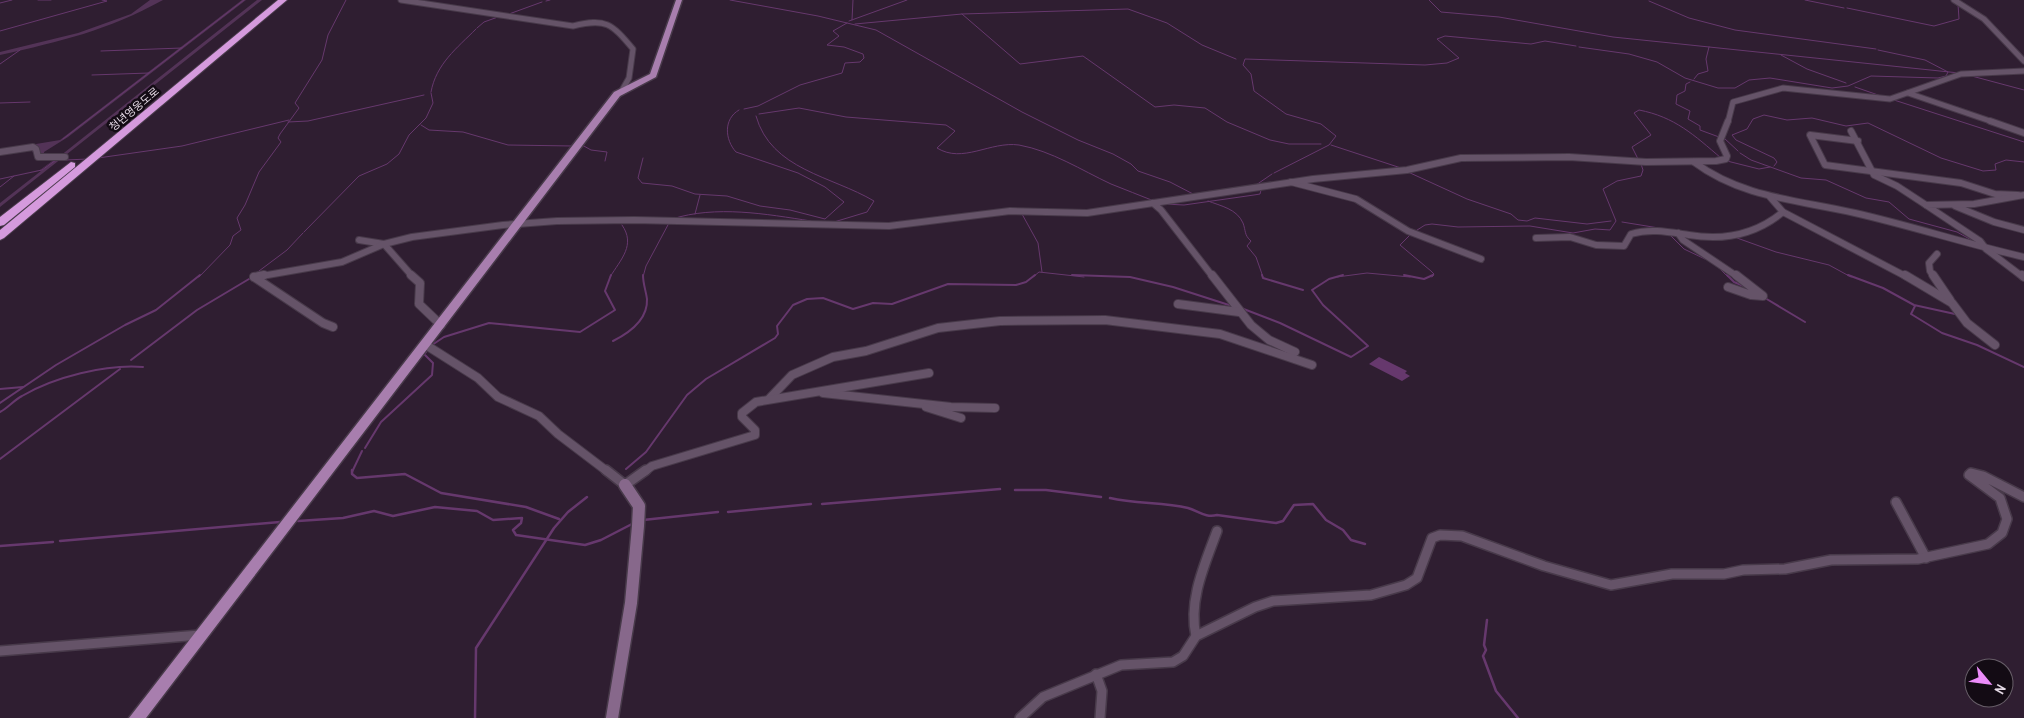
<svg xmlns="http://www.w3.org/2000/svg" width="2024" height="718" font-family="'Archivo Narrow','Noto Sans KR',sans-serif">
	<style>
		.green { fill: #533357 }
		.water { fill: #66386d }
		.lines { fill: none; stroke-linecap: round; stroke-linejoin: round }
		.stream-far2 { stroke: #66386d; stroke-width: 1 }
		.stream-far1 { stroke: #66386d; stroke-width: 2 }
		.stream { stroke: #66386d; stroke-width: 2.5 }
		.street-far3-casing { stroke: #483a4a; stroke-width: 7 }
		.street-far2-casing { stroke: #483a4a; stroke-width: 8 }
		.street-far1-casing { stroke: #483a4a; stroke-width: 10 }
		.street-casing { stroke: #483a4a; stroke-width: 12 }
		.secondary-casing { stroke: #483a4a; stroke-width: 15 }
		.primary-casing { stroke: #483a4a; stroke-width: 3 }
		.highway-casing { stroke: #483a4a; stroke-width: 2 }
		.street-far3 { stroke: #655368; stroke-width: 5 }
		.street-far2 { stroke: #655368; stroke-width: 6 }
		.street-far1 { stroke: #655368; stroke-width: 8 }
		.street { stroke: #655368; stroke-width: 9 }
		.secondary { stroke: #87688b; stroke-width: 12 }
		.primary { fill: #a87eae; fill-rule: evenodd }
		.highway { fill: #d59add; fill-rule: evenodd }
		.labels { text-anchor: middle; dominant-baseline: central; stroke-width: 5; stroke-linejoin: round; paint-order: stroke }
		.far-street-label { font-size: 11px; fill: #e5dae6; stroke: #130b14 }
	</style>
	<rect width="100%" height="100%" fill="#2f1e31"/>
	<g class="green">
		<path d="M150,0H163C106,31 62,41 0,55V52L78,33L131,14Z"/>
		<polygon points="242,0 246,0 68,137 44,152 44,155 60,156 257,0 262,0 0,207 0,203 55,160 41,170 0,178 40,170 55,159 36,158 31,149 0,154 32,148 35,150 37,157 45,157 40,156 36,147 0,150 60,140"/>
	</g>
	<polygon class="water" points="1379,357 1407,371 1405,373 1410,376 1402,381 1369,364"/>
	<g class="lines">
		<g class="stream-far2">
			<polyline points="38,0 51,0"/>
			<polyline points="730,0 818,16 876,30 1022,112 1078,140 1113,154 1131,164 1138,171 1170,182 1195,195"/>
			<polyline points="1429,0 1441,12 1499,17 1613,37 1959,73"/>
			<polyline points="1805,0 1844,8"/>
			<polyline points="546,1 550,0"/>
			<polyline points="1649,1 1689,18 1735,30 1876,49"/>
			<polyline points="0,3 12,0"/>
			<polyline points="1847,8 1934,26 1959,19 1958,4"/>
			<polyline points="509,14 542,2"/>
			<polyline points="962,14 1020,64 1083,56 1155,107 1174,105 1205,108 1227,122 1270,140 1289,144 1321,144"/>
			<polyline points="852,20 853,0"/>
			<polyline points="849,21 907,0"/>
			<polyline points="855,24 962,14 1128,9 1167,23 1202,45 1236,59"/>
			<polyline points="477,28 484,22 498,17"/>
			<polyline points="0,31 107,1 102,0"/>
			<polyline points="1579,47 1629,54 1657,62 1685,78 1718,88 1735,88 1749,80 1770,78 1832,88 1848,86 1871,76 1938,78 1946,76 1948,72 1925,60 1878,50"/>
			<polyline points="101,51 182,48"/>
			<polyline points="1781,55 1807,69 1846,83"/>
			<polyline points="0,64 20,50"/>
			<polyline points="92,75 149,73"/>
			<polyline points="1968,75 2024,90"/>
			<polyline points="1694,79 1698,74 1708,71 1706,59 1709,47"/>
			<polyline points="1690,82 1686,84 1685,91 1677,95 1676,104 1690,111 1688,119 1700,126 1700,130 1719,137"/>
			<polyline points="1855,87 1881,96"/>
			<path d="M431,92C436,64 457,48 476,29"/>
			<polyline points="1894,100 2024,142"/>
			<polyline points="0,103 30,102"/>
			<polyline points="744,109 758,106 800,85 842,73 845,63 860,62 864,58 863,54 844,47 827,45 839,36 833,31 847,23"/>
			<path d="M759,114L799,108L846,117L946,125L955,131L937,148C963,164 990,141 1019,145C1052,151 1081,170 1111,184C1125,190 1140,195 1154,201"/>
			<path d="M756,116C771,170 832,176 874,201L867,212L834,222"/>
			<polyline points="288,122 308,121 424,95"/>
			<polyline points="421,125 429,130 463,132 508,145 573,146"/>
			<polyline points="1724,138 1738,151"/>
			<polyline points="63,139 244,0"/>
			<polyline points="582,145 591,150 607,152 605,161"/>
			<polyline points="1331,145 1401,168"/>
			<polyline points="1740,153 1751,160 1801,178 1826,180 1866,198 1889,202 1909,219 1957,232 1975,242"/>
			<polyline points="98,158 182,146 289,120"/>
			<path d="M643,158L638,178L642,183L672,186L695,194L727,196L760,206L790,210L825,219L844,202L825,187L798,173L736,152C725,140 723,119 739,110"/>
			<path d="M1638,159L1632,147L1651,135L1634,113L1639,110C1675,117 1694,135 1721,158"/>
			<polyline points="66,160 88,159"/>
			<polyline points="1727,161 1759,169 1770,167"/>
			<polyline points="1774,166 1777,162 1774,158 1736,140 1732,135 1747,129 1753,119 1764,115 1787,120 1812,118 1846,126 1868,123 1941,158 1983,171 1996,170 1995,164 2006,160 2024,162"/>
			<polyline points="1408,172 1467,199 1511,214 1518,220 1527,221 1535,218 1587,224 1611,221"/>
			<polyline points="1274,173 1329,145 1336,136 1321,124 1286,114 1254,91 1251,74 1243,65 1245,59 1425,65 1447,63 1459,58 1437,39 1445,36 1531,44 1545,41 1576,46"/>
			<polyline points="0,179 42,170 56,160"/>
			<polyline points="1256,185 1272,174"/>
			<polyline points="0,187 14,176"/>
			<path d="M1208,201C1221,206 1237,209 1243,223C1246,231 1244,235 1251,241L1247,246L1256,257L1263,277"/>
			<polyline points="1164,204 1184,205 1254,195 1260,194 1261,190"/>
			<polyline points="695,214 700,195"/>
			<polyline points="1022,214 1038,243 1042,272"/>
			<path d="M672,219C716,205 766,214 811,221"/>
			<polyline points="1622,222 1665,229"/>
			<polyline points="304,232 359,176 387,164 399,154 409,135 426,118 433,103 431,93"/>
			<polyline points="1414,232 1425,225 1432,224 1458,227 1530,226 1573,233 1595,229 1610,230 1616,221 1603,189 1617,181 1641,176 1643,170 1641,164"/>
			<polyline points="1411,234 1400,245 1431,271 1434,274 1432,277"/>
			<polyline points="1669,234 1684,249 1705,259"/>
			<polyline points="1737,238 1776,252 1829,265 1851,277"/>
			<polyline points="2000,263 2018,277"/>
			<polyline points="1718,267 1728,277"/>
			<polyline points="255,274 287,250 303,233"/>
			<polyline points="199,277 230,245 233,236 241,230 237,218 245,205 259,172 281,142 278,138 280,134 299,108 295,103 322,60 328,35 346,0"/>
			<path d="M610,277C621,259 636,245 622,225"/>
			<polyline points="643,277 646,266 669,223"/>
			<polyline points="1033,277 1039,272 1084,277"/>
			<polyline points="1337,277 1367,273 1410,277"/>
		</g>
		<g class="stream-far1">
			<polyline points="1072,275 1130,277 1173,287 1232,306"/>
			<polyline points="1262,275 1263,278 1303,290"/>
			<polyline points="1404,275 1424,279 1433,275"/>
			<polyline points="1727,275 1734,282 1746,287"/>
			<polyline points="1848,275 1883,288 1914,305 1955,314"/>
			<polyline points="2016,275 2018,277"/>
			<polyline points="1765,298 1805,322"/>
			<polyline points="1915,306 1911,314 1942,333 1977,345 2024,367"/>
			<polyline points="1241,308 1280,323 1351,357 1368,346 1323,305 1312,290 1329,279 1343,275"/>
			<path d="M613,341C629,333 648,320 647,299C646,291 643,284 643,275"/>
			<polyline points="432,345 444,337 489,323 580,332 615,310 605,291 611,275"/>
			<polyline points="131,360 197,310 249,279"/>
			<polyline points="0,389 23,387"/>
			<polyline points="0,403 56,365 125,325 156,310 200,275"/>
			<path d="M0,412C8,408 14,400 22,396C54,377 106,364 143,367"/>
			<polyline points="365,448 381,422 432,375 433,363 424,354 429,349"/>
			<polyline points="0,459 120,369"/>
			<polyline points="626,469 646,452 687,395 706,379 775,338 778,334 777,326 793,305 807,299 823,298 853,309 873,303 892,304 948,284 1016,285 1026,282 1035,275"/>
			<polyline points="352,472 362,451"/>
		</g>
		<g class="stream">
			<polyline points="352,470 352,474 357,478 405,474 441,493 526,507 559,519"/>
			<polyline points="1015,490 1046,490 1101,497"/>
			<path d="M1110,498C1136,504 1163,502 1188,508C1199,511 1205,518 1217,515L1276,523L1283,521L1294,505L1313,504L1326,520L1343,530L1351,540L1365,544"/>
			<polyline points="822,504 1000,489"/>
			<polyline points="728,512 811,504"/>
			<polyline points="643,520 718,512"/>
			<polyline points="298,521 343,518 374,511 393,516 435,507 477,511 493,520 522,518 521,523 513,530 516,535 585,545 601,540 632,524"/>
			<polyline points="60,541 280,522"/>
			<polyline points="0,546 53,542"/>
			<polyline points="1487,620 1484,645 1486,650 1483,656 1496,691 1518,718"/>
			<polyline points="475,718 476,648 554,528 568,512 587,497"/>
		</g>
		<g class="street-far3-casing">
			<g id="street-far3">
				<path d="M401,0L573,26C606,18 611,23 633,49L629,78L621,92"/>
				<polyline points="1954,0 1984,19 2024,61"/>
				<polyline points="1908,93 1993,122"/>
				<polyline points="1728,122 1733,102 1783,88 1890,99 1961,74 2024,71"/>
			</g>
		</g>
		<g class="street-far2-casing">
			<g id="street-far2">
				<polyline points="1990,121 2024,133"/>
				<polyline points="1851,131 1874,175 1897,186 1926,205"/>
				<polyline points="1858,141 1810,135 1825,165 1961,183 1995,194 2018,195"/>
				<polyline points="0,152 33,147 36,149 38,157 65,157"/>
				<path d="M1694,162C1742,198 1799,200 1855,213C1912,226 1967,244 2024,257"/>
				<polyline points="1291,182 1356,199 1408,231 1481,259"/>
				<polyline points="1153,203 1161,210 1213,277"/>
				<polyline points="1955,206 1994,222 2024,230"/>
				<polyline points="1783,212 1907,277"/>
				<polyline points="1678,233 1683,240 1738,277"/>
				<path d="M1536,238L1570,237L1596,245L1624,246L1631,234C1651,228 1669,232 1689,235C1724,241 1755,235 1783,212L1770,197"/>
				<polyline points="359,240 384,244 413,277"/>
				<polyline points="256,277 342,262 384,244 412,237 503,225 557,221 634,220 889,226 1010,211 1087,213 1313,179 1407,170 1461,158 1569,157 1646,162 1716,161 1726,159 1727,156 1720,141 1728,121"/>
				<polyline points="1934,277 1930,271 1929,263 1937,254"/>
				<polyline points="2023,277 1986,249 1980,241 1926,205 1974,204 2024,195"/>
			</g>
		</g>
		<g class="street-far1-casing">
			<g id="street-far1">
				<polyline points="411,275 420,283 419,304 441,325"/>
				<polyline points="1212,275 1251,325 1269,340 1295,352"/>
				<polyline points="1905,275 1952,303 1967,323 1995,345"/>
				<polyline points="1933,275 1950,300"/>
				<polyline points="2022,275 2024,277"/>
				<polyline points="254,277 264,275"/>
				<polyline points="254,277 323,323 333,327"/>
				<polyline points="1728,287 1751,295 1763,296 1736,275"/>
				<polyline points="1178,304 1239,312"/>
				<polyline points="426,345 478,378 498,397 539,416 558,434 608,472"/>
				<polyline points="823,393 951,407 995,408"/>
				<polyline points="770,398 792,375 833,357 866,351 938,328 1000,321 1105,320 1220,334 1312,365"/>
				<polyline points="926,407 961,418"/>
				<polyline points="644,472 652,466 755,435 755,430 742,417 742,413 756,402 929,373"/>
			</g>
		</g>
		<g class="street-casing">
			<g id="street">
				<polyline points="606,470 625,485 646,470"/>
				<polyline points="1896,502 1926,558"/>
				<path d="M1196,636C1188,600 1205,564 1217,531"/>
				<polyline points="0,651 200,635"/>
				<polyline points="1096,674 1102,691 1100,718"/>
				<polyline points="1020,718 1043,697 1121,665 1173,662 1183,656 1196,636 1255,607 1273,601 1371,595 1406,585 1417,578 1432,538 1440,535 1462,536 1544,566 1611,585 1672,574 1724,574 1743,570 1785,569 1831,560 1918,559 1988,544 2002,533 2007,519 2000,498 1969,475 1971,473 1983,476 2024,497"/>
			</g>
		</g>
		<g class="secondary-casing">
			<polyline id="secondary" points="612,718 631,603 638,526 639,506 625,485"/>
		</g>
		<g class="primary-casing">
			<polygon id="primary" points="676,0 682,0 656,77 620,96 146,718 129,718 614,92 650,74"/>
		</g>
		<g class="highway-casing">
			<g id="highway">
				<polygon points="278,0 287,0 4,238 0,240 0,230"/>
				<polygon points="71,162 75,163 75,167 4,225 0,226 0,217"/>
			</g>
		</g>
		<use href="#street-far3" class="street-far3"/>
		<use href="#street-far2" class="street-far2"/>
		<use href="#street-far1" class="street-far1"/>
		<use href="#street" class="street"/>
		<use href="#secondary" class="secondary"/>
		<use href="#primary" class="primary"/>
		<use href="#highway" class="highway"/>
	</g>
	<g class="labels">
		<g class="far-street-label">
			<text transform="translate(134 109) rotate(-40)">청년영웅도로</text>
		</g>
	</g>
	<g transform="translate(1989 683) rotate(119)"><circle r="24" fill="#130b14" stroke="#675e68"/>
	<path d="M0-4L9 19L0 12L-9 19Z" fill="#ec8cfa"/>
	<text y="-8" font-size="14" font-weight="bold" text-anchor="middle" fill="#e5dae6">N</text>
	</g>
</svg>
